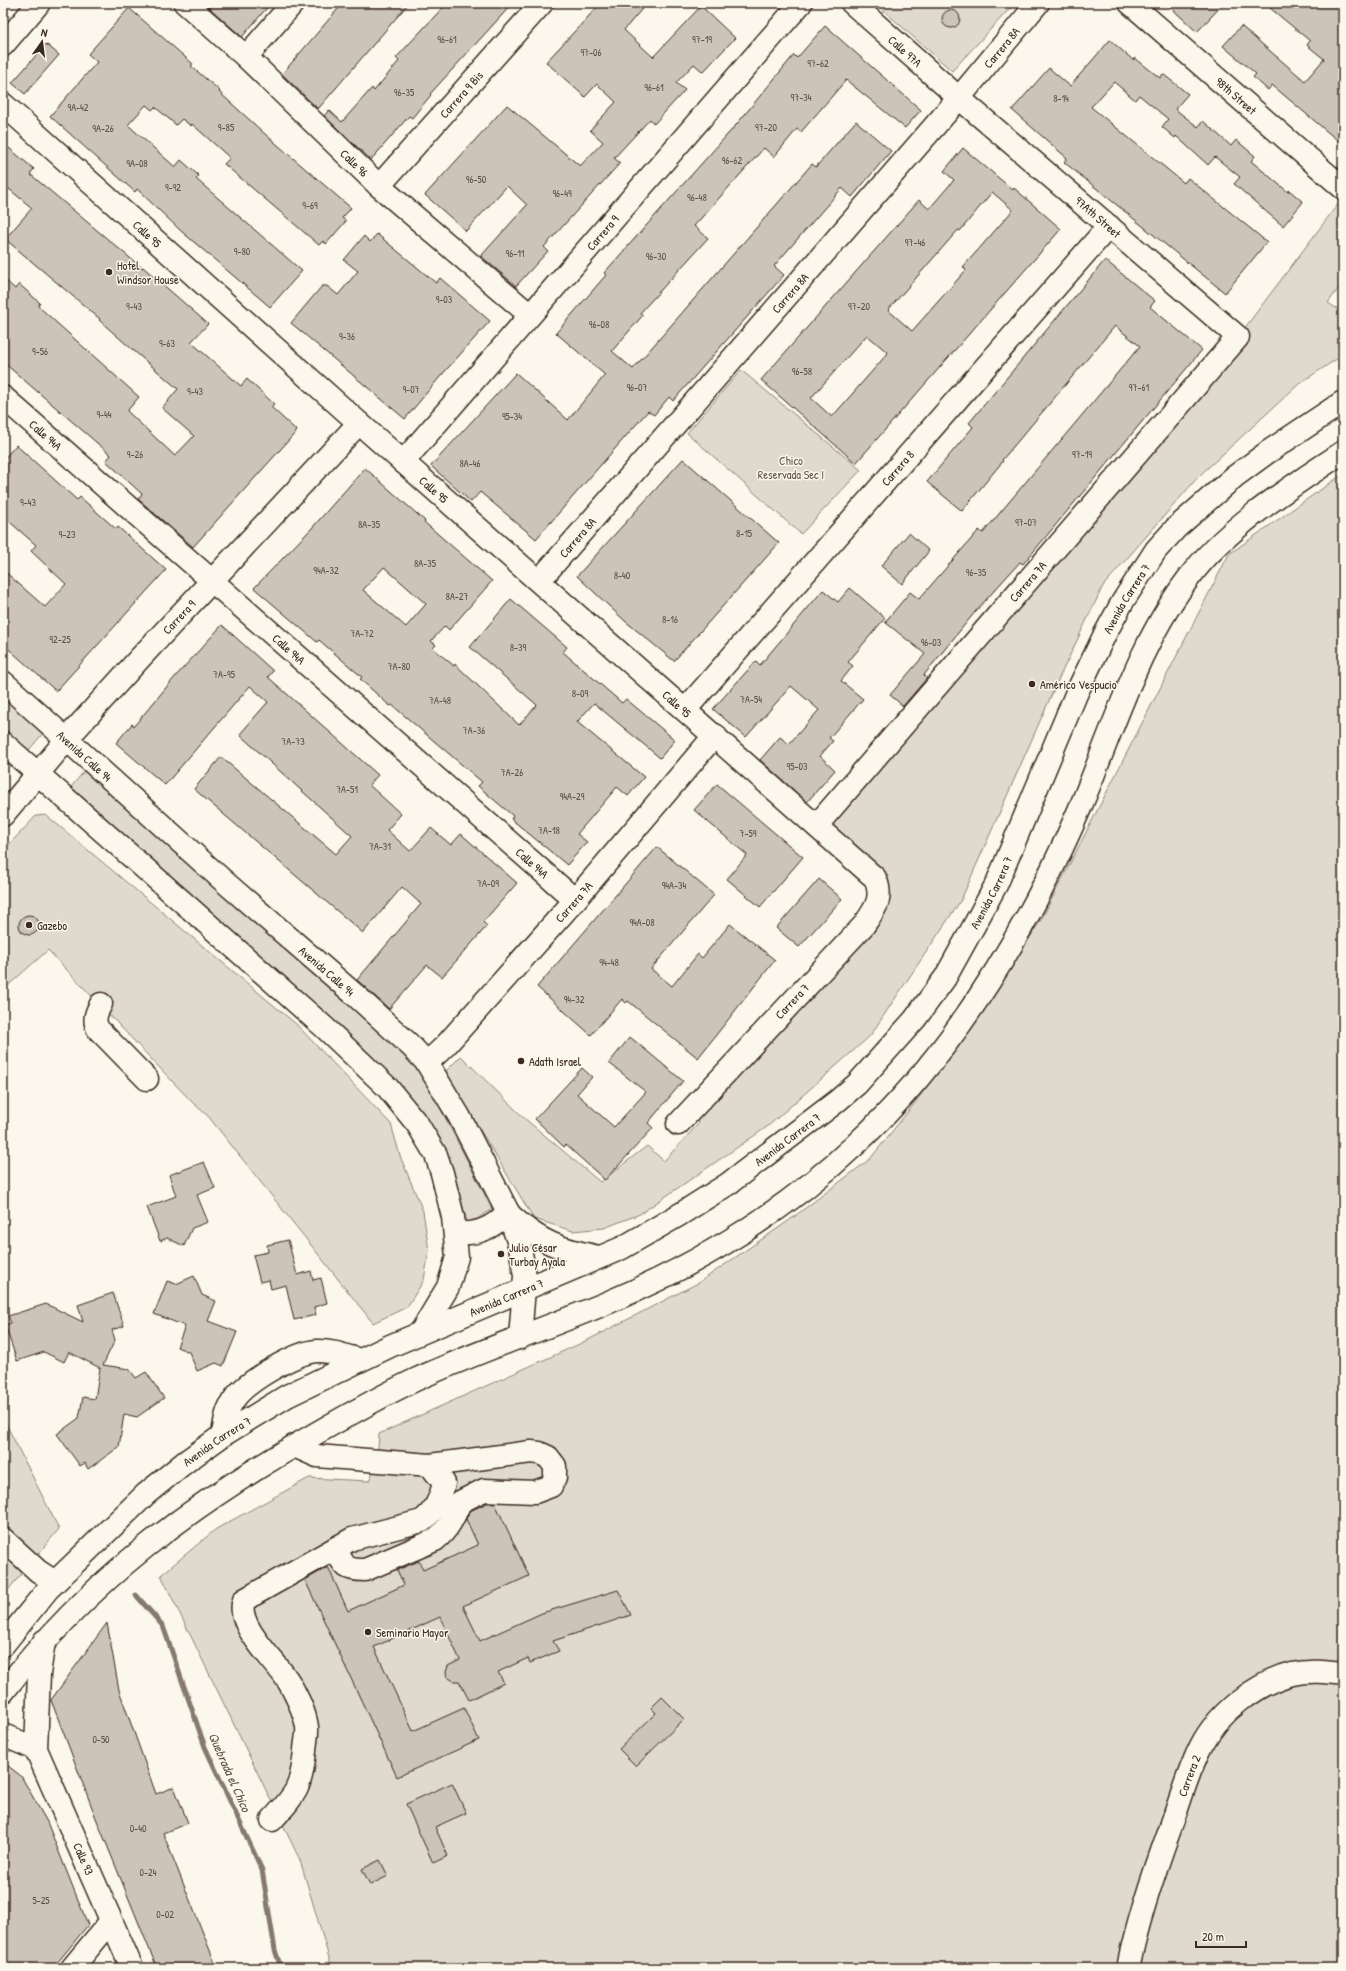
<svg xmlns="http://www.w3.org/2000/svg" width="1346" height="1971" font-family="'Patrick Hand',sans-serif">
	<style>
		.green { fill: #dfd9ce; stroke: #8d8276 }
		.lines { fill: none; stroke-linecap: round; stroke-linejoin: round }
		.stream { stroke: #85796d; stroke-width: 5 }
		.building { fill: #ccc4b9; stroke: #3b2a1e; fill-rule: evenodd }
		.minor-casing { stroke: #3b2a1e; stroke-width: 25 }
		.major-casing { stroke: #3b2a1e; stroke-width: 25 }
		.minor { stroke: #fbf7ec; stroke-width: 22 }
		.major { stroke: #fbf7ec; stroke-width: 22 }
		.poi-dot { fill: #3b2a1e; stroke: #fbf7ec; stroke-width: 1.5 }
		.labels { text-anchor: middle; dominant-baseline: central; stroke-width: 3; stroke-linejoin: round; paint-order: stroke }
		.number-label { font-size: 10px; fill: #5f5045 }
		.street-label { font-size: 12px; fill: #3b2a1e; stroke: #fbf7ec }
		.poi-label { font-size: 12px; fill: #3b2a1e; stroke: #fbf7ec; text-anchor: start }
		.park-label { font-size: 12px; fill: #64564a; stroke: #fbf7ec }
		.water-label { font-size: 13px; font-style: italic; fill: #605246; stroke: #fbf7ec }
	</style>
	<rect width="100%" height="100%" fill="#fbf7ec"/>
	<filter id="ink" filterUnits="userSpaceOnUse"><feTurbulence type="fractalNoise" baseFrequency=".025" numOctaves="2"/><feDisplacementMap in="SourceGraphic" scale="8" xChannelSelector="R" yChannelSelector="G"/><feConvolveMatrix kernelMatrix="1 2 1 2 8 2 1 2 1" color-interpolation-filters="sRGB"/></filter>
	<g filter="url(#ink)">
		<g class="green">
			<polygon points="875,3 1015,3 952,71"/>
			<polygon points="1341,200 1343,202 1343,282 1328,303 1343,312 1343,355 1300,383 1199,476 1103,586 1059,678 961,900 870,1036 767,1127 640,1214 604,1228 573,1231 534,1219 445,1072 461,1056 524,1118 600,1182 647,1146 664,1161 699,1123 689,1112 879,900 817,825 1238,337"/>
			<polygon points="741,370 861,470 801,534 687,433"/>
			<polygon points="1343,474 1343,1968 332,1968 300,1860 161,1575 216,1529 309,1478 369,1481 377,1462 379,1434 586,1341 698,1283 787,1222 870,1159 914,1104 989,1003 1042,918 1229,554"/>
			<polygon points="3,694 45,731 28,751 3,729"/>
			<polygon points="86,769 400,1048 425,1078 492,1209 477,1219 467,1222 453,1168 427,1118 389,1073 342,1027 71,787"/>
			<polygon points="46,815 296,1024 391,1124 400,1156 423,1211 429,1251 424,1280 407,1307 373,1323 208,1116 192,1102 48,950 3,990 3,851 36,816"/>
			<polygon points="3,1418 59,1529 3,1596"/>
		</g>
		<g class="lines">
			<polyline class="stream" points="136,1595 163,1626 205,1747 262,1870 275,1950 281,1968"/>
		</g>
		<g class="building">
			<polygon points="204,3 271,3 242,37"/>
			<polygon points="343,3 409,3 318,109 282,74"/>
			<polygon points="447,3 513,3 430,94 431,95 412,118 409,116 371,160 324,116 329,110 342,122 372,88 374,91 399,61 396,58"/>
			<polygon points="601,3 647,3 624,30 653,57 701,6 735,38 703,72 694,64 676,83 685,90 654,124 650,119 614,158 620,163 544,247 548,251 516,286 481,256 527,205 507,186 466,231 425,195 507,105 580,166 603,142 590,130 616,102 597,84 585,97 546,62"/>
			<polygon points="1166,3 1224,3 1197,32"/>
			<polygon points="1264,3 1335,3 1343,9 1343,145 1272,85 1268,90 1253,77 1256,74 1223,46 1241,26 1305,81 1324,59 1307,45 1310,41"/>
			<polygon points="129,8 193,64 191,66 220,91 219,92 265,134 351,208 342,218 346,221 326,244 323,241 319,245 224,164 230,158 192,124 191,126 182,119 176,125 155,107 152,110 146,105 128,125 175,167 181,160 199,176 196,179 302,271 270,307 181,231 137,189 135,192 50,116 97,62 88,54"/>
			<circle cx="951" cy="19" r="9"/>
			<polygon points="825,26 921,110 905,128 846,80 801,132 797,129 774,157 764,148 694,226 708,238 640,313 643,315 612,351 633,369 812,164 816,167 856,121 891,151 852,197 842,188 774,266 784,275 673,401 669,397 654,415 648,411 536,539 480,492 471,502 431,466 516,373 568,420 605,375 556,333 606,275 604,273 736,125 794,55 797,58"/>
			<polygon points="1110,40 1133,60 1135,58 1160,78 1163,74 1188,94 1175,109 1198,127 1203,121 1231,146 1236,140 1255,156 1251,161 1288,192 1289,190 1303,202 1283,226 1234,184 1240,177 1215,157 1208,165 1176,136 1175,138 1162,127 1168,119 1139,95 1135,100 1114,82 1091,107 1184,183 1188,178 1267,242 1225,293 1064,162 1067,158 1012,110 1049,68 1070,86"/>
			<polygon points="46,44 59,55 25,94 12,83"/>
			<polygon points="3,143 34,169 30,174 142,268 143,267 208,324 191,342 241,386 247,379 274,404 271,407 297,431 193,547 138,499 142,494 106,461 111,455 3,362 3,278 15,289 19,284 40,303 38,306 139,397 127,411 175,456 194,436 162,408 178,389 126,344 99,320 100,319 5,239 32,208 3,184"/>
			<path d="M963,148L1013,190L1014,188L1061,229L856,463L761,380L919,200L929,209L954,180L944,171ZM992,192L1013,210L963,267L966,270L912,331L888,310L958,230L960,231ZM867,335L888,353L832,417L811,398Z"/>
			<polygon points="377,234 436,283 440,278 490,321 439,378 405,419 291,323 322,286 327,286 338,295 358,271 344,260 364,236 370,242"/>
			<polygon points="1105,260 1155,301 1150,307 1202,350 1023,564 1020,562 975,612 924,675 927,678 903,706 890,695 925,654 885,622 910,592 919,599 979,530 983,533 1140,346 1115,326 1002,460 1003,461 962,511 927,482 973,427 969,423"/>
			<polygon points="16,445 77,500 80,497 116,529 118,527 166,570 56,691 3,644 3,570 45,607 66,584 31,551 36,545 3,516 3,460"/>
			<polygon points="683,459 779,543 674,661 625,621 577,576"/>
			<path d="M365,468L425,521L424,522L492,581L449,630L445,626L431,641L436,645L433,648L454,666L455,664L519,725L537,705L470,647L511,599L567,647L563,652L622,703L626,699L675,740L660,758L594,703L577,722L644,777L628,796L617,787L577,834L587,842L567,865L511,819L513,816L478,786L482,782L392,705L390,706L360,679L362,677L319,640L317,642L254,588L312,528ZM384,567L426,604L406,627L363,590Z"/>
			<polygon points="909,533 929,551 902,584 881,566"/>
			<polygon points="850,588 885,618 848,662 853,666 841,681 863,699 829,738 833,741 820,756 835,770 807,802 760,760 780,737 789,744 819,710 791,686 746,737 713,709 756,661 760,665 823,590 838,602"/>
			<polygon points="222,625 273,671 268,677 378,775 369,785 401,814 387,830 410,851 431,828 451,845 461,834 517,883 483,922 487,926 442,977 427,965 389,1009 357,980 421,904 402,887 363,933 194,789 221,757 336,854 352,836 241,736 240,734 268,702 250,686 165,785 116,743 132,724 134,726 175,677"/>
			<polygon points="717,784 803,857 760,907 727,879 747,855 694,810"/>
			<polygon points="657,847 714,895 651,969 672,986 698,954 702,958 730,924 775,960 698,1058 628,1001 626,1003 622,999 591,1035 537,987"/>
			<polygon points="819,879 842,899 799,947 776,928"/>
			<circle cx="29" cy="925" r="10"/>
			<polygon points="630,1037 683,1081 648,1123 653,1128 605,1180 566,1145 564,1147 535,1119 582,1068 592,1077 577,1094 614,1127 646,1092 609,1063"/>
			<polygon points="204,1162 215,1188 197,1195 208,1222 192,1228 184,1246 167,1238 160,1241 147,1207 176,1196 169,1175"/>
			<polygon points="288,1240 297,1275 311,1271 313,1280 321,1278 327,1303 314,1307 316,1315 294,1320 286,1285 271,1289 269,1280 260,1282 253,1255 268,1252 267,1245"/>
			<polygon points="194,1276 202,1295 216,1301 208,1321 237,1332 223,1366 216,1363 197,1371 189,1352 177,1347 185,1326 154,1314 167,1281 176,1284"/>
			<polygon points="113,1293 124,1326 112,1330 115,1340 103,1365 129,1369 136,1378 146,1372 164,1398 137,1417 124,1414 119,1447 88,1469 85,1463 80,1466 57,1434 79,1418 83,1397 95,1399 100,1368 69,1352 64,1362 44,1352 17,1361 5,1325 11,1323 8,1316 46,1304 83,1322 78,1305"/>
			<polygon points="487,1503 495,1503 529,1576 463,1606 480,1641 542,1613 618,1590 631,1615 553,1641 559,1651 530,1663 528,1658 498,1672 504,1683 469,1700 459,1681 454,1681 447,1677 446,1672 448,1666 460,1660 440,1617 374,1647 413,1731 464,1708 479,1740 397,1777 305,1580 328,1567 348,1611 404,1585 397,1570 419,1561 423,1570 478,1545 466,1519 470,1511"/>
			<polygon points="107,1623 119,1690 156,1794 174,1787 188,1823 163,1833 217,1968 157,1968 96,1818 51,1700"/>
			<polygon points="662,1697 684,1719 636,1766 619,1749 656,1713 651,1708"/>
			<polygon points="3,1762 21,1776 47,1822 88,1925 53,1968 3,1968"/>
			<polygon points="452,1783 466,1813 435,1827 448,1856 433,1863 406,1804"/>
			<polygon points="380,1860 388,1876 370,1885 362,1869"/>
		</g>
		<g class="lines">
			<g class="minor-casing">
				<g id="minor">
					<path id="s1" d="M185,3L246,57L379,186L530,315"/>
					<path id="s2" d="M1130,3L1343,188"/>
					<polyline points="3,45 39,3"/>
					<polyline points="246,57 293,3"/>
					<path id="s3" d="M3,104L359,423L875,878C884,898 875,909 864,925L678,1124"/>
					<path id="s4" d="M379,186L542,3"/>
					<path id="s5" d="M3,397L575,900"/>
					<path id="s6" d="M403,462L801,3"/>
					<path id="s7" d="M539,581L959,98L1038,3"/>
					<path id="s8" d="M685,710L1109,226"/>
					<path id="s9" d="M3,815L73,732L140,658L359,423"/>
					<path id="s10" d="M817,825L1238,337L959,98L852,3"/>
					<path d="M101,1004C96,1013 93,1020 98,1029L147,1079"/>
					<path id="s11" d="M427,1063L446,1045L575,900L715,735"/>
					<path d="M223,1435C225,1421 226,1410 235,1398C247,1381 295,1353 316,1351C331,1350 346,1356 360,1360"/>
					<path d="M294,1446L317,1456L430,1465L531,1452L539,1453L548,1457L555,1466V1477L551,1486L535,1492L484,1490L460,1502C454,1517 448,1530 435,1540L365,1570C344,1570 344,1566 336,1548"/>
					<polyline points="3,1539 38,1571 55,1582"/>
					<path id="s12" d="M44,1641L39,1674L36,1749L132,1968"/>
					<polyline points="3,1735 36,1749"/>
					<path d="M272,1820C297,1793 301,1788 305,1751C305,1744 308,1734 307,1727C305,1712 297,1697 290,1684C278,1662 234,1626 244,1600L352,1539L422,1521C436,1510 440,1499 444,1483L430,1465"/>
					<polyline points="72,1968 111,1921"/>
				</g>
			</g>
			<g class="major-casing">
				<g id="major">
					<path id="s13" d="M3,682L227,884L354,994L411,1046L427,1063L459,1116L508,1212L520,1247L525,1276L520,1338"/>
					<polyline points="3,743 324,1027 387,1087 418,1125 436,1155 442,1173 453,1217 457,1257 448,1287 421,1332"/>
					<path d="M510,1215C540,1243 560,1249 599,1257"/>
					<path d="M456,1233C478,1235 493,1228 508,1212"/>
					<path id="s14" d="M3,1645L48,1589L146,1494L184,1463L223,1435L287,1396L390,1346L622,1248L679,1215L728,1184L836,1102L857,1084L915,1019L945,978L976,922L997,883L1077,692L1105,634L1123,601L1156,550L1176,528L1234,477L1268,452L1343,402"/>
					<path d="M3,1692C90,1579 192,1504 315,1434C348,1415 381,1396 415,1380C478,1351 545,1329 609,1302C699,1264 784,1212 855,1145C954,1053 1027,931 1080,808C1114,728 1139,639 1195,570C1233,523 1293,486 1343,452"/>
					<path id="s15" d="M1128,1968C1138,1919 1154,1872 1171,1826C1180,1801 1189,1769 1201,1746C1218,1713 1256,1683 1292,1674C1309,1670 1326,1672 1343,1674"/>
				</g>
			</g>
			<use href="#minor" class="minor"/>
			<use href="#major" class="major"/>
		</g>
	</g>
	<g class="poi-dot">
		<circle cx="109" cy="272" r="4"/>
		<circle cx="1032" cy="684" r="4"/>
		<circle cx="29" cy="925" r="4"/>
		<circle cx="521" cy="1061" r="4"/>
		<circle cx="501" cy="1254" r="4"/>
		<circle cx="368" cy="1632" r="4"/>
	</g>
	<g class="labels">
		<g class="number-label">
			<text x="447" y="39">96-61</text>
			<text x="702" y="39">97-19</text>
			<text x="591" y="52">97-06</text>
			<text x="818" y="63">97-62</text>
			<text x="654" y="87">96-61</text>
			<text x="404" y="92">96-35</text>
			<text x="801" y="97">97-34</text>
			<text x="1061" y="98">8-14</text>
			<text x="78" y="107">9A-42</text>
			<text x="226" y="127">9-85</text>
			<text x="766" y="127">97-20</text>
			<text x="103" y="128">9A-26</text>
			<text x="732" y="160">96-62</text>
			<text x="137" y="163">9A-08</text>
			<text x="476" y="179">96-50</text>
			<text x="173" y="187">9-92</text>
			<text x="562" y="193">96-49</text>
			<text x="697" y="197">96-48</text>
			<text x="310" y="205">9-69</text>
			<text x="915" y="242">97-46</text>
			<text x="242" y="251">9-80</text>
			<text x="515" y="253">96-11</text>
			<text x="656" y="256">96-30</text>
			<text x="444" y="299">9-03</text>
			<text x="134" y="306">9-43</text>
			<text x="859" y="306">97-20</text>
			<text x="599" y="324">96-08</text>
			<text x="347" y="336">9-36</text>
			<text x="167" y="343">9-63</text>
			<text x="40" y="351">9-56</text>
			<text x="802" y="371">96-58</text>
			<text x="637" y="387">96-07</text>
			<text x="1139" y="387">97-61</text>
			<text x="411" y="389">9-07</text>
			<text x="195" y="391">9-43</text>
			<text x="104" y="414">9-44</text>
			<text x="512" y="416">95-34</text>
			<text x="135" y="454">9-26</text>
			<text x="1082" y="454">97-19</text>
			<text x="470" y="463">8A-46</text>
			<text x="28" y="502">9-43</text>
			<text x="1026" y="522">97-07</text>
			<text x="369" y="524">8A-35</text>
			<text x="744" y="533">8-15</text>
			<text x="67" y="534">9-23</text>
			<text x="425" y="563">8A-35</text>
			<text x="326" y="570">94A-32</text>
			<text x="976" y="572">96-35</text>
			<text x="622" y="575">8-40</text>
			<text x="457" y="596">8A-27</text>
			<text x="670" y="619">8-16</text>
			<text x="362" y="633">7A-72</text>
			<text x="60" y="639">92-25</text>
			<text x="931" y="642">96-03</text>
			<text x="518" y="647">8-39</text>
			<text x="399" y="666">7A-80</text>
			<text x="224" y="674">7A-95</text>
			<text x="580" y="693">8-09</text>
			<text x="751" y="699">7A-54</text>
			<text x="440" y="700">7A-48</text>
			<text x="474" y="730">7A-36</text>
			<text x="293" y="741">7A-73</text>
			<text x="797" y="766">95-03</text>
			<text x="512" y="772">7A-26</text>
			<text x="347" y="789">7A-51</text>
			<text x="572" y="796">94A-29</text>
			<text x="549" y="830">7A-18</text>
			<text x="748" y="833">7-59</text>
			<text x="380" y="846">7A-31</text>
			<text x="488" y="883">7A-09</text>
			<text x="674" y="885">94A-34</text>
			<text x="642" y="922">94A-08</text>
			<text x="609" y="962">94-48</text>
			<text x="574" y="999">94-32</text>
			<text x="101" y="1739">0-50</text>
			<text x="138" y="1828">0-40</text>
			<text x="148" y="1872">0-24</text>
			<text x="41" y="1900">5-25</text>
			<text x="165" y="1914">0-02</text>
		</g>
		<g class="street-label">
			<text stroke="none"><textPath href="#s7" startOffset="706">Carrera 8A</textPath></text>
			<text transform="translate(905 51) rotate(42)">Calle 97A</text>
			<text stroke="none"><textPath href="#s4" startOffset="123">Carrera 9 Bis</textPath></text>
			<text stroke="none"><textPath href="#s2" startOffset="141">98th Street</textPath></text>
			<text stroke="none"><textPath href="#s1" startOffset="233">Calle 96</textPath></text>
			<text transform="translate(1098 217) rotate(41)">97Ath Street</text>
			<text stroke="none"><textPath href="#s6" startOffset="304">Carrera 9</textPath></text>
			<text stroke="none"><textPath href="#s3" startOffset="194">Calle 95</textPath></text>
			<text stroke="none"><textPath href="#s7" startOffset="382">Carrera 8A</textPath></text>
			<text stroke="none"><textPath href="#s5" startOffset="57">Calle 94A</textPath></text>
			<text stroke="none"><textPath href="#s8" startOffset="322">Carrera 8</textPath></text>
			<text stroke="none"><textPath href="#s3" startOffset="578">Calle 95</textPath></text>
			<text stroke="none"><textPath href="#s7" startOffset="58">Carrera 8A</textPath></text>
			<text stroke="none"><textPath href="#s10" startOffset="322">Carrera 7A</textPath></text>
			<text stroke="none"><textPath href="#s14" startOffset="1593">Avenida Carrera 7</textPath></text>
			<text stroke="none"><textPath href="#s9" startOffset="265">Carrera 9</textPath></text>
			<text stroke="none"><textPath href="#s5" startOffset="381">Calle 94A</textPath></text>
			<text stroke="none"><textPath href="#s3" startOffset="902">Calle 95</textPath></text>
			<text stroke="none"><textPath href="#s13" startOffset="110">Avenida Calle 94</textPath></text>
			<text stroke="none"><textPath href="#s5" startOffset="705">Calle 94A</textPath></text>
			<text stroke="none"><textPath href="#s14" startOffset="1269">Avenida Carrera 7</textPath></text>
			<text stroke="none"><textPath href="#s11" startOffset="218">Carrera 7A</textPath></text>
			<text stroke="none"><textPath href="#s13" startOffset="434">Avenida Calle 94</textPath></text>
			<text transform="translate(792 1001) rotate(-47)">Carrera 7</text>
			<text stroke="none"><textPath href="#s14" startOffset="945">Avenida Carrera 7</textPath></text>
			<text stroke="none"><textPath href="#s14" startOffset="621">Avenida Carrera 7</textPath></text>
			<text stroke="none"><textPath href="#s14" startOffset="297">Avenida Carrera 7</textPath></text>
			<text stroke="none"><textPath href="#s15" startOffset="202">Carrera 2</textPath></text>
			<text stroke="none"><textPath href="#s12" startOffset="228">Calle 93</textPath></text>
		</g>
		<g class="poi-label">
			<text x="117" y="265">Hotel<tspan x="117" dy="14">Windsor House</tspan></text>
			<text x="1040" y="684">Américo Vespucio</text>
			<text x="37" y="925">Gazebo</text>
			<text x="529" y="1061">Adath Israel</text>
			<text x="509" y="1247">Julio César<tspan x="509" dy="14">Turbay Ayala</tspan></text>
			<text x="376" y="1632">Seminario Mayor</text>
		</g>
		<g class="park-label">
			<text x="791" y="460">Chico<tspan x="791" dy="14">Reservada Sec I</tspan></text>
		</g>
		<g class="water-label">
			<text transform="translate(230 1772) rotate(66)">Quebrada el Chico</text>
		</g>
	</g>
	<rect width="1346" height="1971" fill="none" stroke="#fbf7ec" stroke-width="16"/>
	<rect x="8" y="8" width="1330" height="1955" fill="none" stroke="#3b2a1e" stroke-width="1.5" filter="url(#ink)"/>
	<g transform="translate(42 42) rotate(14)" stroke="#fbf7ec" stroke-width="3" paint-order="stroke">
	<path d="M0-3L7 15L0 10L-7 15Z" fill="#3b2a1e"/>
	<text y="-6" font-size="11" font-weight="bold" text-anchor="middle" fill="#3b2a1e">N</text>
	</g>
	<path d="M1196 1941v6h50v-6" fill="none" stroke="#3b2a1e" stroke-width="2"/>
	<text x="1202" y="1941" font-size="12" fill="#3b2a1e" stroke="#fbf7ec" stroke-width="3" paint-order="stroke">20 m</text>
</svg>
